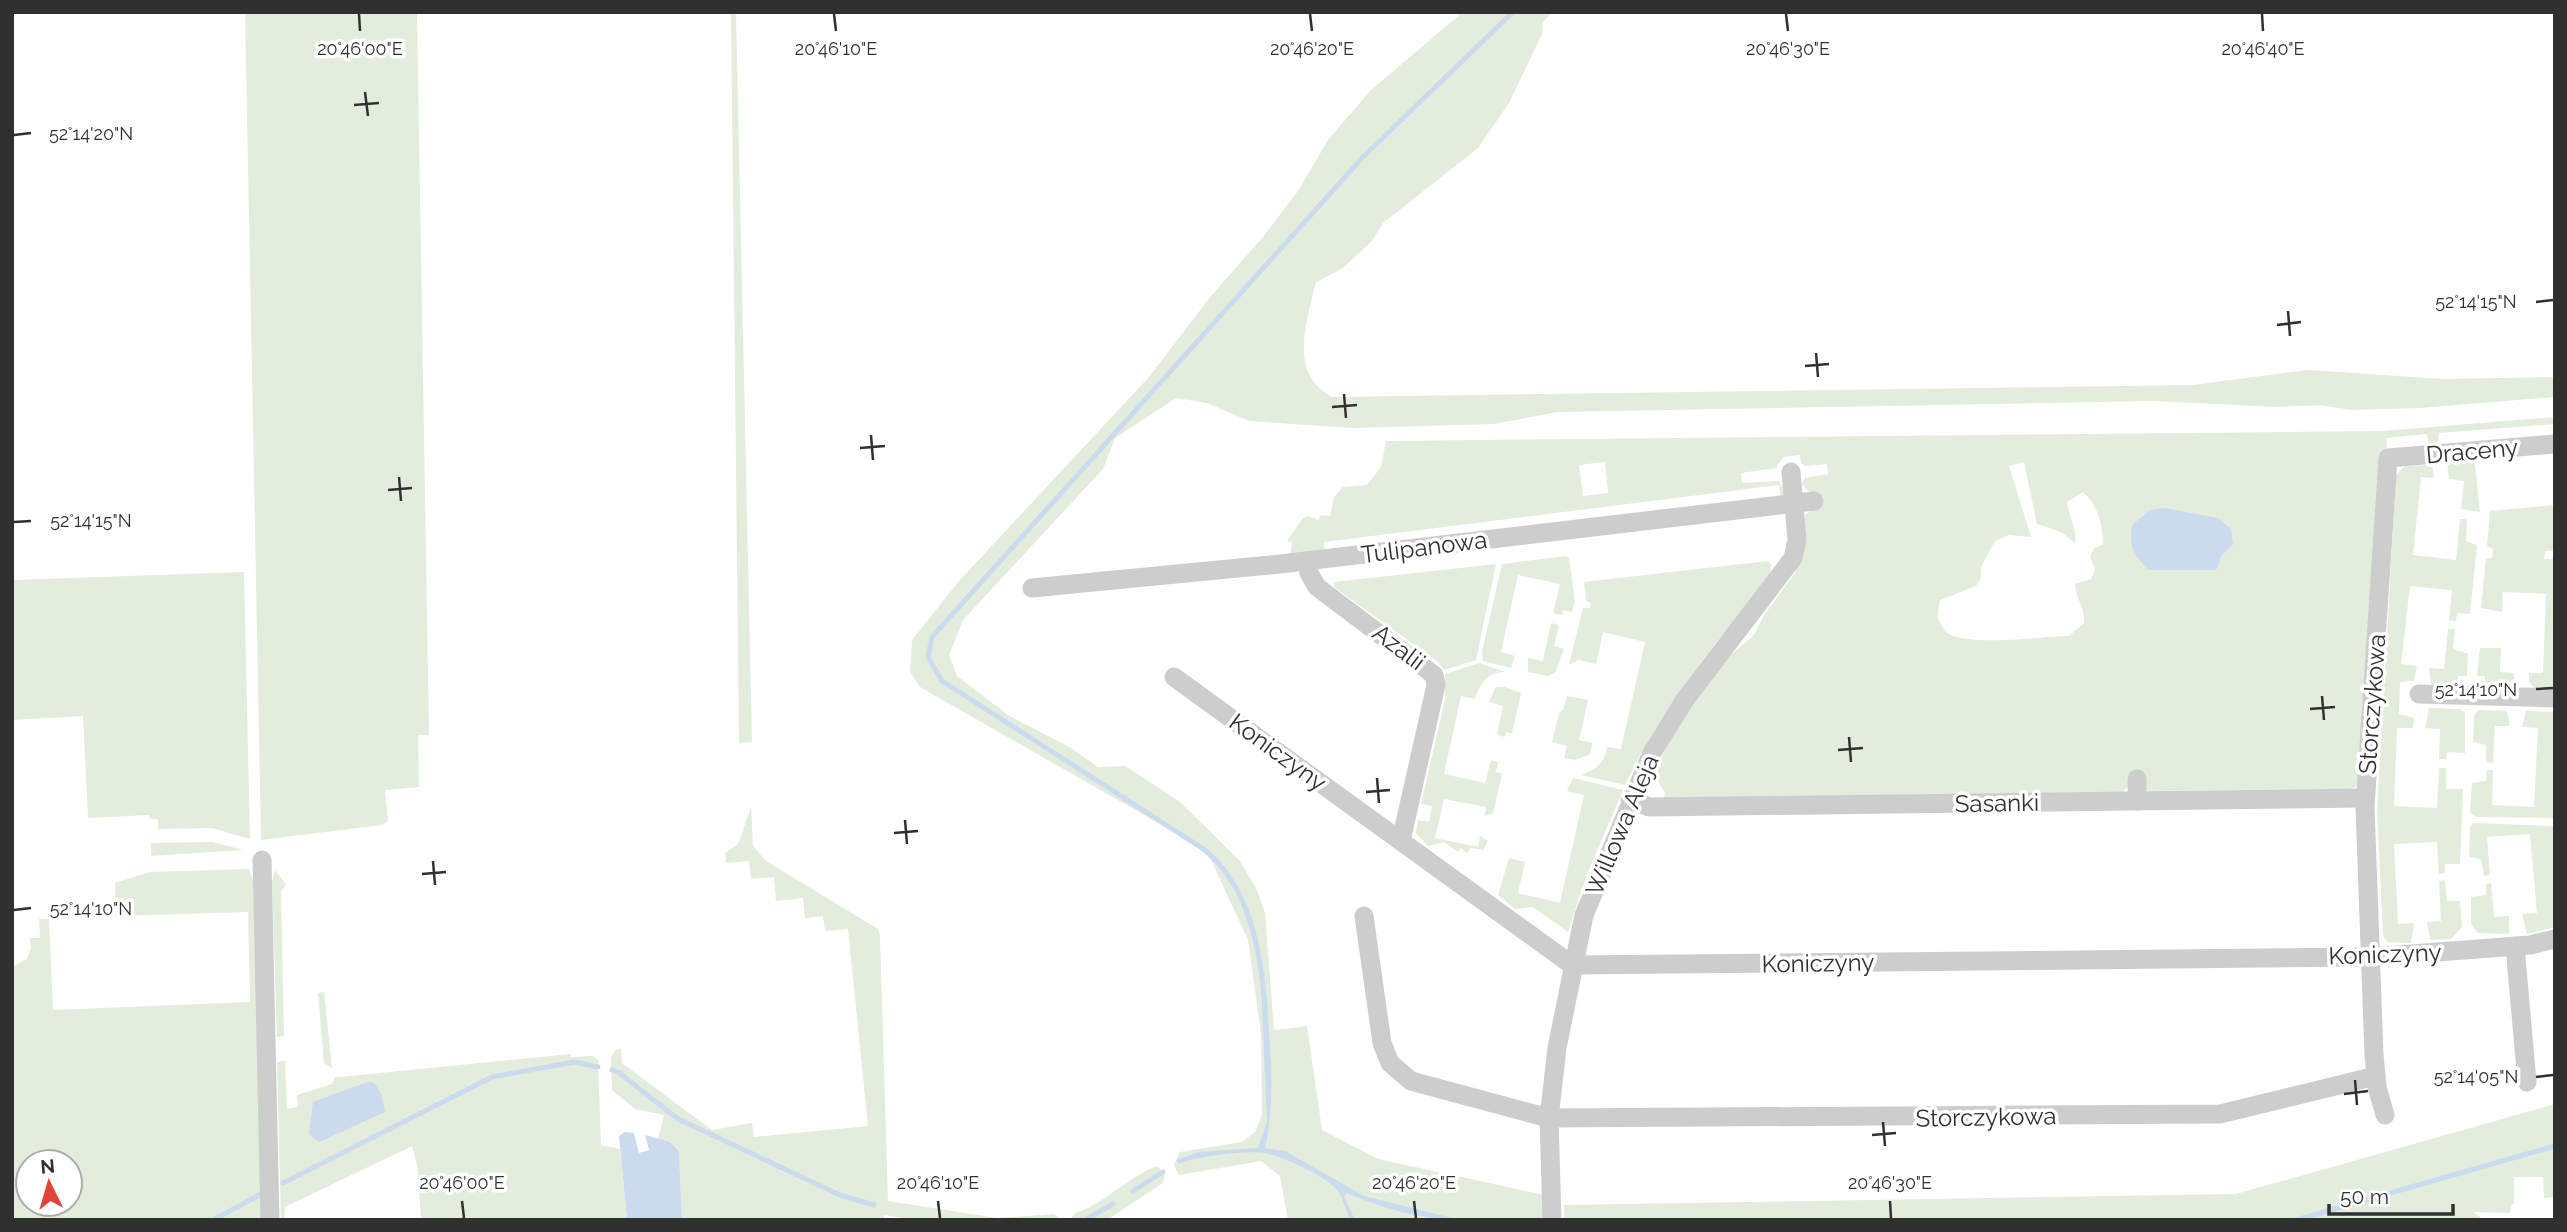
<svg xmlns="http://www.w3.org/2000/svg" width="2567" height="1232" font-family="Raleway,sans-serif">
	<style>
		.green { fill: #e4ecde; fill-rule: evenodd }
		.water { fill: #cbdaec }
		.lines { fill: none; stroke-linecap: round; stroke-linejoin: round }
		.stream { stroke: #cbdaec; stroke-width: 5 }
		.street { stroke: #cdcdcd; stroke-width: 19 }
		.ticks { fill: none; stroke: #303030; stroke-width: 2.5 }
		.labels { text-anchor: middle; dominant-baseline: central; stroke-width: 7; stroke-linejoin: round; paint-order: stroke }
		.street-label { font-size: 24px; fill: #303030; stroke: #fff }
		.ticks-label { font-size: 18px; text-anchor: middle; fill: #303030; stroke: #fff; stroke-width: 7; stroke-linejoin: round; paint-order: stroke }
	</style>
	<rect width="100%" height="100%" fill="#fff"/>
	<g class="green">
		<polygon points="245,12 417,12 429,735 418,735 419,787 385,790 388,821 382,825 261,840"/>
		<polygon points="731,12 736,12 752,742 739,743"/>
		<path d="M1463,12H1551L1542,24L1543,32L1509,103L1478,148L1383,223L1372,241L1343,268L1316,282C1307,320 1287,376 1333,397L2193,385L2308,370L2444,379L2555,377V397L2421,408L2351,410L2321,405L2275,407L2154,401L1557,412L1494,424L1353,428L1249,421L1207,403L1176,398L1115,438L1103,469L963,620L949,655L957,676L1008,715L1071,748L1098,767L1125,766L1179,801L1240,861L1257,890L1265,913L1274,1030L1307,1026L1322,1130L1378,1159L1544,1195V1220H1288L1280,1176L1261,1161L1179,1175L1174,1165L1180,1152L1242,1142L1255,1132L1262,1115L1261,1033L1248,940L1207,851L920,687L910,672L912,640L959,581L1149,377L1211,296L1263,237L1298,191L1328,140L1371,90Z"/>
		<path d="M2555,417V424L2439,433L2437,446L2429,445L2427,434L2386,438L2387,450L2381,451L2358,786L2351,789L2147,791L2137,779L2120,794L1663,801L1665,793L1657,779L1659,762L1683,718L1725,660L1754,635L1764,615L1795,573L1801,554L1805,515L1812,510L1814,496L1802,485L1804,478L1828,474L1827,464L1805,466L1801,463L1800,455L1783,457L1776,468L1741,473L1742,483L1779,481L1786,494L1781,499L1779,485L1324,542V553L1290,557L1292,542L1287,541L1303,518L1309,516L1318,520L1321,515L1330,516L1334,497L1343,487L1367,485L1381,467L1386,441L2382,431ZM1605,462L1608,493L1583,496L1579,465ZM2024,462L2037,524L2061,532L2075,543C2077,528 2069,517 2067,502L2083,492C2098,505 2103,526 2103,545L2094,548L2090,557L2095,569L2091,579L2075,584C2076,599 2085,607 2084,623L2069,636C2041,636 1967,648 1946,632C1943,629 1940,621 1937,618L1940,600L1976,586L1981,578V567L1995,541L2009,535L2031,537L2009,466Z"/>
		<polygon points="2471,461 2475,465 2480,512 2461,509 2464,481 2449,479 2447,464"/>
		<polygon points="2428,465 2433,468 2434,478 2421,477 2413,555 2456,560 2460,519 2467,519 2466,541 2477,545 2470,614 2457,613 2456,621 2449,620 2452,590 2410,586 2401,664 2417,666 2414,681 2400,682 2399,714 2414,718 2413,728 2397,728 2394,806 2437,808 2439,768 2446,768 2446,789 2463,789 2460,864 2445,864 2445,873 2439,874 2437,842 2394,844 2398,924 2414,923 2411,943 2387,942 2383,935 2377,809 2396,475 2405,466"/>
		<polygon points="2555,505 2555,551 2545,551 2544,559 2555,559 2555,691 2536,690 2529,681 2529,673 2543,673 2546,594 2503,592 2502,612 2481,608 2486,558 2492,558 2493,549 2487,546 2490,511"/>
		<polygon points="1566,556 1569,558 1575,602 1572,612 1563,610 1562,615 1553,613 1560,584 1518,575 1501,652 1515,656 1511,668 1483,661 1482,652 1502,564"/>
		<path d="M1768,561L1771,564L1770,577C1716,641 1661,709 1625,785L1581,775C1597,769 1604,764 1607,747L1621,749L1645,642L1603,632L1596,664L1578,660L1569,665L1583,608H1590L1591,603L1586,601L1584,582Z"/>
		<polygon points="1496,564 1476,660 1444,670 1437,661 1334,587 1334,582"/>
		<polygon points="244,572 250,839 212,828 158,829 158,819 150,819 149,815 88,818 83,716 12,720 12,580"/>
		<polygon points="1551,623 1559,625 1554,646 1564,649 1555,673 1548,676 1528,672 1528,658 1543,661"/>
		<polygon points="2448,629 2455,629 2453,649 2468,654 2467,676 2458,676 2457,688 2439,688 2431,684 2429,668 2444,669"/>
		<polygon points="2480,648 2501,648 2500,672 2514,673 2514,682 2509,687 2485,689 2485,676 2477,676"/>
		<path d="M1479,663L1505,672C1487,672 1480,683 1475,699L1461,696L1444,774L1485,783L1491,760L1498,762L1496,772L1502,774L1493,813L1485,816L1486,807L1444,799L1435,838L1478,847L1480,836L1488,841L1483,850L1471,848L1467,853L1461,848L1458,852L1444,842L1428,846L1416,833L1418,820L1429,822L1432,806L1421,804L1445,699V674Z"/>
		<polygon points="1496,687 1505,687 1521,693 1512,733 1506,732 1505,737 1497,735 1503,706 1489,702"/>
		<polygon points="1567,696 1588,700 1579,740 1593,743 1589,755 1575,760 1564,758 1567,746 1552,742 1559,713 1563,710"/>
		<polygon points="2429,708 2460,709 2465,713 2465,753 2447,752 2446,759 2439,759 2440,729 2425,728"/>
		<polygon points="2478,710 2507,711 2510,726 2495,726 2493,763 2486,762 2486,745 2473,742 2474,716"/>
		<polygon points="2526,711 2555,712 2555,818 2476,817 2470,812 2472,783 2486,781 2487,770 2493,770 2492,805 2534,807 2538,728 2522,727"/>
		<polygon points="1573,778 1623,790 1587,874 1568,932 1533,907 1515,909 1498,895 1509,858 1525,862 1518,893 1560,903 1584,795 1567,791"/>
		<polygon points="751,807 753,846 766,861 878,929 880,936 888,1201 997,1218 1054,1214 1062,1220 915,1220 884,1215 884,1220 682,1220 679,1151 670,1142 658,1139 664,1115 635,1109 612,1090 611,1057 616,1050 621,1049 622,1063 712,1130 752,1123 754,1137 868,1126 848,929 825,931 823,916 805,918 803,898 776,901 774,877 751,879 749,861 726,863 725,853 738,844"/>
		<polygon points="2473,823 2553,826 2555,927 2527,934 2522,914 2537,913 2530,834 2487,837 2490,875 2484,876 2481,859 2469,857 2470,827"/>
		<polygon points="212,842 243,850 151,856 151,843"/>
		<path d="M249,869L253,880L263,1220H12V967L27,959L31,947L29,938H40L39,919H49L53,1010L250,1002L248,912L116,916L115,883L150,872ZM28,1162H70V1204H28Z"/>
		<polygon points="275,870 286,884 281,892 284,1036 277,1037 272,882"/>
		<polygon points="2445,880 2447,901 2460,901 2462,927 2451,939 2430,940 2427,922 2441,921 2439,881"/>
		<polygon points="2491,883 2494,917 2509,916 2509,934 2478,933 2471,924 2471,897 2486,895 2486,884"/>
		<polygon points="324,992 332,1068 324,1063 318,993"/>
		<polygon points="571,1054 571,1057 593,1056 598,1060 601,1145 620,1149 627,1220 421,1220 418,1169 412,1146 285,1207 284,1220 281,1220 277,1063 281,1061 285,1061 287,1109 298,1107 297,1095 332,1084 335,1077 340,1077"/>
		<polygon points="2555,1104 2555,1197 2544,1198 2543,1177 2514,1177 2514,1204 2511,1205 2510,1213 2473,1212 2484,1220 1564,1220 1564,1205 2236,1194"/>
		<path d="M1157,1166L1165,1174L1163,1183L1107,1220H1070C1074,1211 1080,1212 1088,1208C1112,1196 1132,1175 1157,1166Z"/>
	</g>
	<g class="water">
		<path d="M2164,508L2218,518L2231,529L2233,544L2222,555L2216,570H2149C2133,554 2129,547 2132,525L2150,510Z"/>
		<path d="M1262,1002L1267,1003C1270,1052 1276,1100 1265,1148L1285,1151L1364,1196L1461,1220C1423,1220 1382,1208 1347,1193L1344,1197L1355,1220H1350C1346,1210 1343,1198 1337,1190C1327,1177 1281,1155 1264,1153C1246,1150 1195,1156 1179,1164L1176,1160L1199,1152L1258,1148L1267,1122Z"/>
		<polygon points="368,1082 374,1083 381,1093 385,1112 319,1142 309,1134 313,1102"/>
		<polygon points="625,1132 634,1133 639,1153 649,1150 645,1135 670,1142 679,1151 682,1220 627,1220 619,1136"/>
	</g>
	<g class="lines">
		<g class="stream">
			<path d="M1265,1009C1261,952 1250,885 1202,848L942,681L928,657L932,637L1363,157L1513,12"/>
			<polyline points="612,1070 618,1072 678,1119 840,1195 874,1205"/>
			<polyline points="283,1183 492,1077 574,1062 598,1067"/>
			<polyline points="1133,1191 1163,1172"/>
			<polyline points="213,1220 263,1193"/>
			<polyline points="1085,1220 1113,1204"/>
			<polyline points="2296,1220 2555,1146"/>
		</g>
		<g class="street">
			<polyline points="1308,561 1309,573 1317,587 1434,675 1436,685 1401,841"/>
			<polyline points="1032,588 1280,564 1814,501"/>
			<polyline points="1174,677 1572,965 2372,957 2530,945 2555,939"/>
			<polyline points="2419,694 2555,698"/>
			<polyline points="2137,779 2137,801"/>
			<polyline points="1630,799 1649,807 2365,798"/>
			<polyline points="262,860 270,1220"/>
			<polyline points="1364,916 1382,1043 1390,1063 1411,1081 1549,1118 2220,1114 2376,1076"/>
			<polyline points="2515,946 2527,1082"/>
			<polyline points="2385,1115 2377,1087 2374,1055 2365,807 2388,458 2555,444"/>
			<polyline points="1552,1220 1549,1118 1557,1048 1584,915 1652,753 1684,701 1793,558 1797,540 1791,472"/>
		</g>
	</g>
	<path class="ticks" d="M359,14L360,31M834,14L836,31M1310,14L1312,31M1786,14L1788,31M2262,14L2263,31M365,92L368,116M354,105L379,103M14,135L31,133M2536,302L2553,300M2288,311L2290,336M2277,325L2301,322M1816,353L1818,377M1805,366L1829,364M1344,394L1346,418M1332,407L1357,405M871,435L873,460M860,448L885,446M399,477L401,501M388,490L412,488M14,522L31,521M2536,689L2553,688M2322,696L2324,720M2310,709L2335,707M1849,737L1851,762M1838,750L1863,748M1377,778L1379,803M1366,792L1390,790M905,820L907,844M894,833L918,831M433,861L435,885M422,874L446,872M14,910L31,908M2536,1077L2553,1075M2355,1080L2357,1105M2344,1094L2368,1091M1883,1122L1885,1146M1872,1135L1896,1133M462,1201L464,1218M938,1201L940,1218M1414,1201L1416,1218M1890,1201L1891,1218"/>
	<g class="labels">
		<g class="street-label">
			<text transform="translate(2472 451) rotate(-5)">Draceny</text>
			<text transform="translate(1424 547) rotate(-7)">Tulipanowa</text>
			<text transform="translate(1399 647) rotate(37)">Azalii</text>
			<text transform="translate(2372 704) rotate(-86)">Storczykowa</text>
			<text transform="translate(1278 752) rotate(36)">Koniczyny</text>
			<text transform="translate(1997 803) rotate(-1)">Sasanki</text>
			<text transform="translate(1622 825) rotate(-67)">Willowa Aleja</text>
			<text transform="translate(2385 954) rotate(-2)">Koniczyny</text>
			<text transform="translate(1818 963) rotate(-1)">Koniczyny</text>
			<text transform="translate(1986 1117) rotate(-1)">Storczykowa</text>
		</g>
	</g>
	<g class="ticks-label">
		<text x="360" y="55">20°46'00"E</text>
		<text x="836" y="55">20°46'10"E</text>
		<text x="1312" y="55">20°46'20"E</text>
		<text x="1788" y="55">20°46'30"E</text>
		<text x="2263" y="55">20°46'40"E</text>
		<text x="91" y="140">52°14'20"N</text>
		<text x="2476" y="308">52°14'15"N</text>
		<text x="91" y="527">52°14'15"N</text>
		<text x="2476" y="696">52°14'10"N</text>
		<text x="91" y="915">52°14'10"N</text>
		<text x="2476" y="1083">52°14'05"N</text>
		<text x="462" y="1189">20°46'00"E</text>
		<text x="938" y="1189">20°46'10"E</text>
		<text x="1414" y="1189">20°46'20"E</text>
		<text x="1890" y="1189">20°46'30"E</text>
	</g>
	<rect width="2567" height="1232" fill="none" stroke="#303030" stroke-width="28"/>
	<g transform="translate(49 1183) rotate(355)"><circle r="33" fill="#ffffff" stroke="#acacac" stroke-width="2"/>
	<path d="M0-5L12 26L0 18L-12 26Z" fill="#e24336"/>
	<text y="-10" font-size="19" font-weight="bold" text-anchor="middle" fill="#303030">N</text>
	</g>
	<path d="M2329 1204v10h124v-10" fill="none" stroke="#303030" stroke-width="3.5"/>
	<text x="2340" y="1204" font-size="21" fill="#303030" stroke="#ffffff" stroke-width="5" paint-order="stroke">50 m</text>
</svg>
